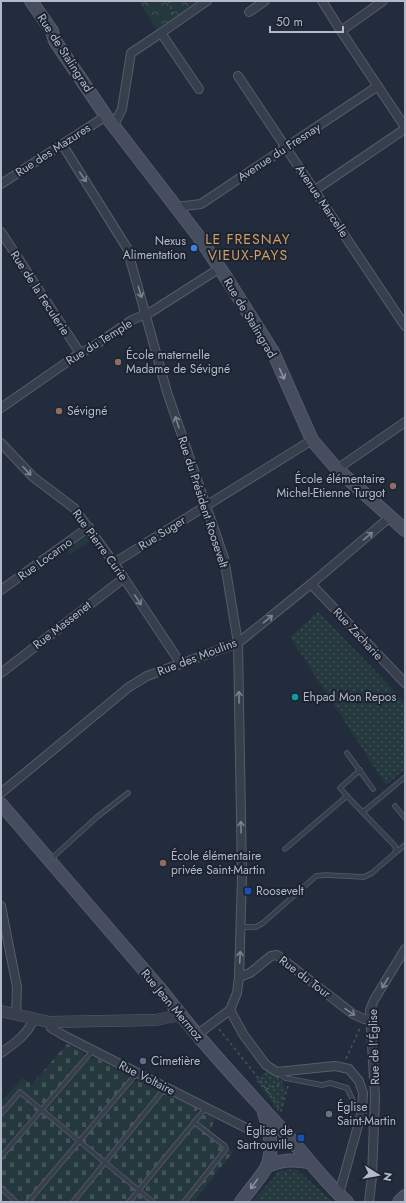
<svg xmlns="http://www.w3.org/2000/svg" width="406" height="1203" font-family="Jost,sans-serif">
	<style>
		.grass { fill: url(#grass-dots) }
		.cemetery { fill: url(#cemetery-stones) }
		.park { fill: url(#park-crowns) }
		.garden { fill: #25383d }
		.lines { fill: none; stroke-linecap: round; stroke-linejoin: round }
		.service-casing { stroke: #555c6a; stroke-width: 5.5 }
		.minor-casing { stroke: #555c6a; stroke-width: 10 }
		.tertiary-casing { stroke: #555c6a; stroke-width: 12 }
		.secondary-casing { stroke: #555c6a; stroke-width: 14 }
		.path { stroke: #43555a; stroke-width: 1.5; stroke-dasharray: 3 3; stroke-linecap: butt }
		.service { stroke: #373e4c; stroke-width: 4 }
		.minor { stroke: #373e4c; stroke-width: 8 }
		.tertiary { stroke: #373e4c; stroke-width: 11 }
		.secondary { stroke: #454d5f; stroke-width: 12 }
		.oneway { stroke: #7b8290 }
		.oneway2 { stroke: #8c93a3 }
		.shop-dot { fill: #3f7fe0; stroke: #1c2331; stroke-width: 1.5 }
		.education-dot { fill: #8d6e63; stroke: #1c2331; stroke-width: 1.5 }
		.culture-dot { fill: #0f9aa8; stroke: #1c2331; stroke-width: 1.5 }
		.transit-dot { fill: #1a4fb4; stroke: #1c2331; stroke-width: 1.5 }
		.service-dot { fill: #5c6f8a; stroke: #1c2331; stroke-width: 1.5 }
		.worship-dot { fill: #6b7280; stroke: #1c2331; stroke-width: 1.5 }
		.labels { text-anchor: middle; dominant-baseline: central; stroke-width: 4; stroke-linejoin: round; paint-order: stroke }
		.street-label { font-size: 12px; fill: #b3b9c8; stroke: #1c2331 }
		.poi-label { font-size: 12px; fill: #b3b9c8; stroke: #1c2331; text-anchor: start }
		.quarter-label { font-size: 14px; letter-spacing: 1px; fill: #d39d63; stroke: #1c2331 }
	</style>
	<defs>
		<pattern id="grass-dots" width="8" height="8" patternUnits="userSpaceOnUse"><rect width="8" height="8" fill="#25383d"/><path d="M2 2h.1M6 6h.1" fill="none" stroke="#425358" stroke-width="1.8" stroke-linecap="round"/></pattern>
		<pattern id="cemetery-stones" width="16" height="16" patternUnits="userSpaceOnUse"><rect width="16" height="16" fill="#25383d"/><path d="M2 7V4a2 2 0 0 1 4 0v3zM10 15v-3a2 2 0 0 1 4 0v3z" fill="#425358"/></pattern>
		<pattern id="park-crowns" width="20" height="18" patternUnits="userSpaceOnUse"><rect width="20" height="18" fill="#25383d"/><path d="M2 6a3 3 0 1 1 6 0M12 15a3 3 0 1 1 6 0" fill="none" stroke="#425358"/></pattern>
	</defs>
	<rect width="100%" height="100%" fill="#232c3c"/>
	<g class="grass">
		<polygon points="318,612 384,680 405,704 405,769 386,785 290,637"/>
		<polygon points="268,1070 280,1078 286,1089 281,1108 278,1111 256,1080"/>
		<polygon points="296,1169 332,1201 332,1202 252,1202 279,1171"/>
	</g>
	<polygon class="cemetery" points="67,1044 84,1052 84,1058 86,1060 92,1059 94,1057 129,1074 129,1079 133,1082 136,1082 140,1079 197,1107 197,1113 201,1116 206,1115 208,1113 216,1117 209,1132 233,1152 194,1202 1,1202 1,1101 23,1078 32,1084"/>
	<polygon class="park" points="139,1 204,1 158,32"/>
	<polygon class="garden" points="86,535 90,541 70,555 67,550"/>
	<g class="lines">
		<g class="service-casing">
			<g id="service">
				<polyline points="347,753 373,789"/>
				<polyline points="347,796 340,788 360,770"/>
				<polyline points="395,806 405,818"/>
				<polyline points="363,812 405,777"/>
				<polyline points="395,853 405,845"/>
				<polyline points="51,859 97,817 128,793"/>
				<polyline points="241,927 256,927 263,923 316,876 325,875 364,877 372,873 394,854 396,850 395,846 347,796 285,849"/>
				<polyline points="279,1073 285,1078 322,1085 330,1083 347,1088 360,1115"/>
				<polyline points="1,1114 20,1092 153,1202"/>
				<polyline points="1,1157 93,1050"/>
				<polyline points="1,1188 16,1202"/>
				<polyline points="28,1202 137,1073"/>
				<polyline points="73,1202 161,1093"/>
				<polyline points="129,1202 206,1108"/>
				<polyline points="184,1202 226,1149 225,1146 194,1122"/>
			</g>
		</g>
		<g class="minor-casing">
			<g id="minor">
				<polyline points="322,1 341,31 405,127"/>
				<polyline points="249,12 265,1"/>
				<polyline points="341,31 383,1"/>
				<polyline points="161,33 207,1"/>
				<polyline points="238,76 405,326"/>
				<polyline points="114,125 122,109 131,53 161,33 199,89"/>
				<polyline points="62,144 127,248 167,392 224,558 238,643 242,876 239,977 237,993 230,1010 198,1034"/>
				<polyline points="1,184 106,116"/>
				<polyline points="315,190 405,129"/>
				<polyline points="176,207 201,204 378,86"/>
				<polyline points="1,232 80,353"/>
				<polyline points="1,408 80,353 91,348 132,320 151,312 220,268"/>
				<polyline points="1,443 33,477 74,508 114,563 181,664"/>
				<polyline points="337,469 405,422"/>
				<polyline points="114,563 312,440"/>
				<polyline points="311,584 405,683"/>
				<polyline points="1,590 89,527"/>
				<polyline points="1,673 124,578"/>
				<polyline points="1,793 129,687 147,676 238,643 311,584 390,517"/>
				<polyline points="1,906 17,987 16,1015"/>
				<polyline points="239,977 250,973 271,956 277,955 353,1014 364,1019 371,1020"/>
				<polyline points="230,1010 243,1034 266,1065 277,1072 335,1066 349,1069 359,1081 363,1093 362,1111 339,1194"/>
				<polyline points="49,1022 51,1028 63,1035 250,1130"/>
				<path d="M1,1053C15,1043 27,1035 34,1019"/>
				<polyline points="369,1202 372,1177 375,1097 370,1010 374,1000 405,949"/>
			</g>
		</g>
		<g class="tertiary-casing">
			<polyline id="tertiary" points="1,1011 49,1022 156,1020 180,1015"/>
		</g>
		<g class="secondary-casing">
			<g id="secondary">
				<polyline points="31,1 52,31 55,41 106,116 176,207 199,237 227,279 273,352 312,440 337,469 405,530"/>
				<path d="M1,804L162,991C200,1041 244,1087 286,1134C306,1156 324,1181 347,1202"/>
				<path d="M267,1166C285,1159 290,1160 309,1162"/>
				<path d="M241,1202C247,1193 263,1175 267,1166C274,1149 270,1130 264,1113"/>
				<polyline points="399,1202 405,1196"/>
			</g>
		</g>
		<g class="path">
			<polyline points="168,1 170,3 172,14"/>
			<polyline points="219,1029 259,1079 281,1111 288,1086"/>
			<polyline points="346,1059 360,1028"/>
			<polyline points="266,1089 277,1085 280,1082"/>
		</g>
		<use href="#service" class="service"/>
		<use href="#minor" class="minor"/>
		<use href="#tertiary" class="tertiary"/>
		<use href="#secondary" class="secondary"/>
	</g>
	<defs><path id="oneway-shaft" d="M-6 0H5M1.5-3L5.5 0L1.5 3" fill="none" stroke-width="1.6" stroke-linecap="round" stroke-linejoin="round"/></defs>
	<g class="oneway">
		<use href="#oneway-shaft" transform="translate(83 177) rotate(56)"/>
		<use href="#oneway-shaft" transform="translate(140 292) rotate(73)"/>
		<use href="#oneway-shaft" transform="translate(177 422) rotate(-108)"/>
		<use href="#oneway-shaft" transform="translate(27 471) rotate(47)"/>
		<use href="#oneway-shaft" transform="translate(368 536) rotate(-40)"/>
		<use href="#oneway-shaft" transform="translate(138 600) rotate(56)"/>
		<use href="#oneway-shaft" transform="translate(268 619) rotate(-39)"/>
		<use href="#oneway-shaft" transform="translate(239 697) rotate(-91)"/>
		<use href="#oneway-shaft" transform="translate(241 827) rotate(-91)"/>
		<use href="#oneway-shaft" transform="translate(240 957) rotate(-87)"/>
		<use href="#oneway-shaft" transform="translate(385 983) rotate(121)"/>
		<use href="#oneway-shaft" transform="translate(350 1012) rotate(34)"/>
	</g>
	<g class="oneway2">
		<use href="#oneway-shaft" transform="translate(282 374) rotate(66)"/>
		<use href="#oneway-shaft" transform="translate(254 1184) rotate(126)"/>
	</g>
	<circle class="shop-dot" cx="194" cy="248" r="4"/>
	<g class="education-dot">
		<circle cx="118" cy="362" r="4"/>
		<circle cx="59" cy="411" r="4"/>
		<circle cx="393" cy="486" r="4"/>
		<circle cx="163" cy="863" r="4"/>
	</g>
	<circle class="culture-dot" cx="295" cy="697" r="4"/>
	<g class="transit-dot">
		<rect x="244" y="887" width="8" height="8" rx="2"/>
		<rect x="297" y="1134" width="8" height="8" rx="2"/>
	</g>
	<circle class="service-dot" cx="143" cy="1061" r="4"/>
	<circle class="worship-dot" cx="329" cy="1114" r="4"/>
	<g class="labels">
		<g class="street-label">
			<text transform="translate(65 53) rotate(57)">Rue de Stalingrad</text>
			<text transform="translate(53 150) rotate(-33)">Rue des Mazures</text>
			<text transform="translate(279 152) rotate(-33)">Avenue du Fresnay</text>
			<text transform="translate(322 201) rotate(56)">Avenue Marcelle</text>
			<text transform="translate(40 293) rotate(57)">Rue de la Feculerie</text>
			<text transform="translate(250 318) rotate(59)">Rue de Stalingrad</text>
			<text transform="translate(99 342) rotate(-32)">Rue du Temple</text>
			<text transform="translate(203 502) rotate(72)">Rue du Président Roosevelt</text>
			<text transform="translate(162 533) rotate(-32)">Rue Suger</text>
			<text transform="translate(100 545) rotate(54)">Rue Pierre Curie</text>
			<text transform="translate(45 559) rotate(-36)">Rue Locarno</text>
			<text transform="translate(62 625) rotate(-38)">Rue Massenet</text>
			<text transform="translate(358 634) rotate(47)">Rue Zacharie</text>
			<text transform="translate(197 657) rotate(-21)">Rue des Moulins</text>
			<text transform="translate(305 977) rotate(37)">Rue du Tour</text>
			<text transform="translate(172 1005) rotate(50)">Rue Jean Mermoz</text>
			<text transform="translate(374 1047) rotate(-92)">Rue de l'Église</text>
			<text transform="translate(147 1078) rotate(27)">Rue Voltaire</text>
		</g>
		<g class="poi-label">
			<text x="186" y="241" text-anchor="end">Nexus<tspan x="186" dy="14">Alimentation</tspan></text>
			<text x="126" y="355">École maternelle<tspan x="126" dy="14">Madame de Sévigné</tspan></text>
			<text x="67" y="411">Sévigné</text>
			<text x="385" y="479" text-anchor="end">École élémentaire<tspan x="385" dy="14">Michel-Etienne Turgot</tspan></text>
			<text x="303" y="697">Ehpad Mon Repos</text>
			<text x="171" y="856">École élémentaire<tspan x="171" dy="14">privée Saint-Martin</tspan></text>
			<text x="256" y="891">Roosevelt</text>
			<text x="151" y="1061">Cimetière</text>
			<text x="337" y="1107">Église<tspan x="337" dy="14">Saint-Martin</tspan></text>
			<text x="293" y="1131" text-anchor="end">Église de<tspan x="293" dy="14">Sartrouville</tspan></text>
		</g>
		<g class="quarter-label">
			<text x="248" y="239">LE FRESNAY<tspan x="248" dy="16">VIEUX-PAYS</tspan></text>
		</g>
	</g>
	<rect width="406" height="1203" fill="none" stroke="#b3b9c8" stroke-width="4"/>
	<g transform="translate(378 1175) rotate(101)" stroke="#1c2331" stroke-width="3" paint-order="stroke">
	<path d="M0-3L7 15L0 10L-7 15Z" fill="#b3b9c8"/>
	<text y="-6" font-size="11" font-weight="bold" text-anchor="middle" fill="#b3b9c8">N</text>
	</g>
	<path d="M270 26v6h73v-6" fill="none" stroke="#b3b9c8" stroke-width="2"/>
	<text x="276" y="26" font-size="12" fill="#b3b9c8" stroke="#1c2331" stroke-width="3" paint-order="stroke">50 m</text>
</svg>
